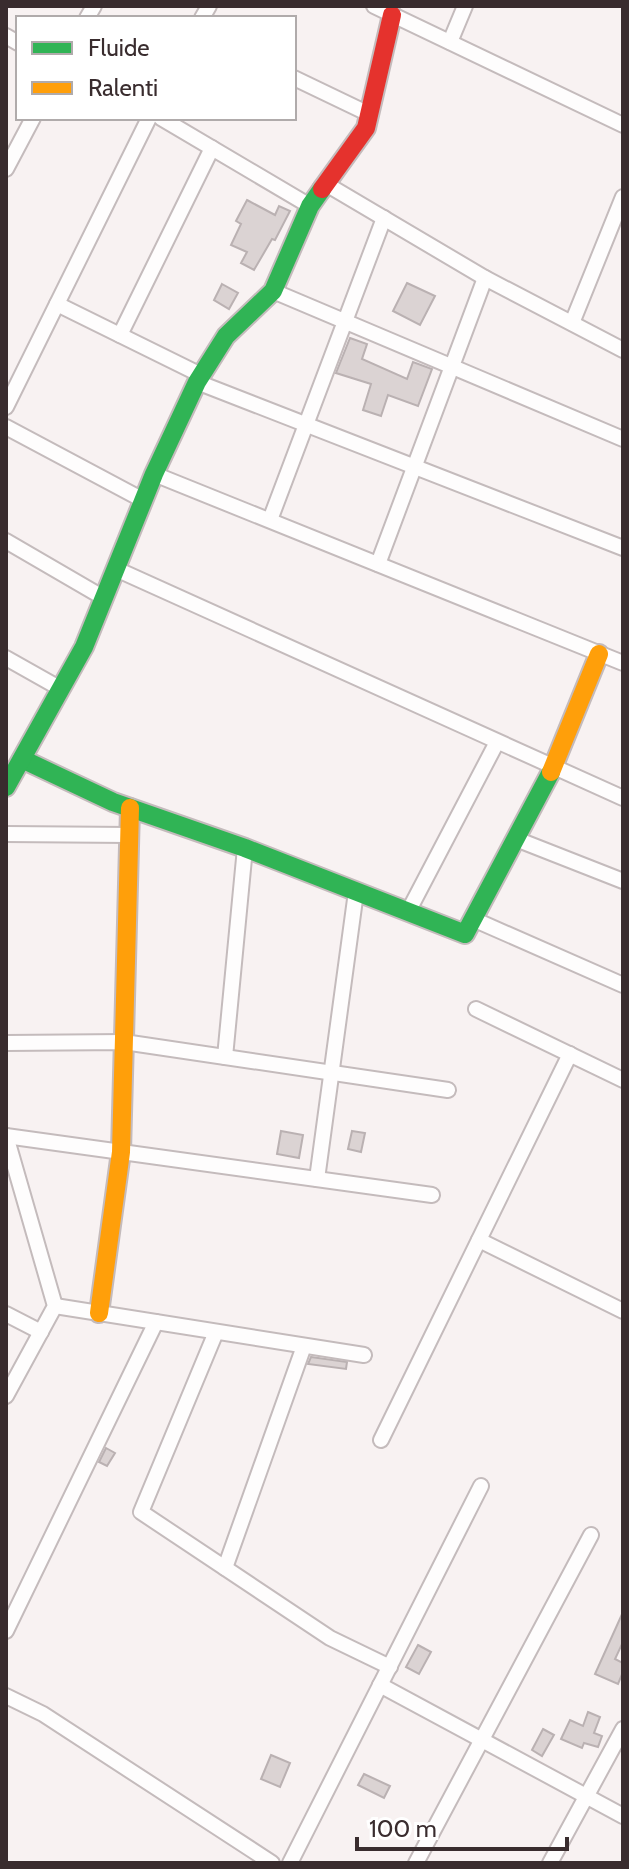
<svg xmlns="http://www.w3.org/2000/svg" width="629" height="1869" font-family="Cabin,sans-serif">
	<style>
		.building { fill: #dbd3d3; stroke: #bab1b2; stroke-width: 2 }
		.lines { fill: none; stroke-linecap: round; stroke-linejoin: round }
		.street-casing { stroke: #c4bbbc; stroke-width: 18 }
		.fast-casing { stroke: #c4bbbc; stroke-width: 22 }
		.slow-casing { stroke: #c4bbbc; stroke-width: 22 }
		.jam-casing { stroke: #c4bbbc; stroke-width: 22 }
		.street { stroke: #fefdfd; stroke-width: 14 }
		.fast { stroke: #30b455; stroke-width: 18 }
		.slow { stroke: #ff9f0a; stroke-width: 18 }
		.jam { stroke: #e5322d; stroke-width: 18 }
	</style>
	<rect width="100%" height="100%" fill="#f8f2f2"/>
	<g class="building">
		<polygon points="247,200 275,215 279,206 290,211 275,240 272,239 254,270 241,263 247,252 231,245 241,224 236,221"/>
		<polygon points="407,283 435,296 420,325 393,311"/>
		<polygon points="222,284 238,293 229,309 214,300"/>
		<polygon points="350,338 367,344 362,359 407,379 413,362 432,369 418,406 388,395 381,416 363,410 371,384 336,373"/>
		<polygon points="281,1131 303,1135 299,1158 277,1154"/>
		<polygon points="352,1131 365,1133 361,1152 348,1149"/>
		<polygon points="311,1357 347,1362 346,1369 308,1364"/>
		<polygon points="106,1448 115,1453 107,1466 99,1462"/>
		<polygon points="623,1612 623,1642 615,1659 623,1663 623,1672 618,1684 595,1674"/>
		<polygon points="418,1645 431,1652 419,1674 406,1667"/>
		<polygon points="588,1712 600,1717 594,1733 602,1736 598,1747 584,1743 582,1748 561,1739 570,1720 583,1726"/>
		<polygon points="543,1729 554,1735 542,1756 532,1750"/>
		<polygon points="271,1755 290,1763 280,1787 261,1779"/>
		<polygon points="364,1774 390,1786 384,1798 358,1785"/>
	</g>
	<g class="lines">
		<g class="street-casing">
			<g id="street">
				<polyline points="374,6 623,125"/>
				<polyline points="87,18 94,6"/>
				<polyline points="202,18 209,6"/>
				<polyline points="6,36 18,43"/>
				<polyline points="450,42 465,6"/>
				<polyline points="294,78 369,114"/>
				<polyline points="161,118 310,206"/>
				<polyline points="6,169 33,118"/>
				<polyline points="326,184 485,278 623,350"/>
				<polyline points="273,291 623,439"/>
				<polyline points="57,304 201,375"/>
				<polyline points="572,323 623,197"/>
				<polyline points="120,335 212,148"/>
				<polyline points="197,382 623,548"/>
				<polyline points="6,407 149,118"/>
				<polyline points="6,427 143,500"/>
				<polyline points="154,474 623,663"/>
				<polyline points="270,520 384,218"/>
				<polyline points="6,541 104,598"/>
				<polyline points="378,564 485,278"/>
				<polyline points="116,569 623,798"/>
				<polyline points="6,658 61,689"/>
				<polyline points="6,834 129,835"/>
				<polyline points="516,839 623,881"/>
				<polyline points="408,912 497,742"/>
				<polyline points="473,919 623,985"/>
				<polyline points="476,1009 623,1080"/>
				<polyline points="6,1043 124,1042 448,1090"/>
				<polyline points="225,1057 245,848"/>
				<polyline points="6,1136 432,1195"/>
				<polyline points="6,1136 55,1306 6,1396"/>
				<polyline points="317,1179 356,892"/>
				<polyline points="479,1240 623,1311"/>
				<polyline points="55,1306 364,1355"/>
				<polyline points="6,1314 41,1332"/>
				<polyline points="216,1332 141,1512 330,1638 390,1667"/>
				<polyline points="381,1440 570,1054"/>
				<polyline points="225,1568 304,1346"/>
				<polyline points="6,1631 156,1322"/>
				<polyline points="380,1685 623,1816"/>
				<polyline points="6,1696 43,1714 272,1863"/>
				<polyline points="290,1863 481,1486"/>
				<polyline points="416,1863 591,1535"/>
				<polyline points="550,1863 623,1729"/>
			</g>
		</g>
		<g class="fast-casing">
			<g id="fast">
				<polyline points="22,759 113,802 245,848 465,934 551,772"/>
				<polyline points="6,787 84,647 154,474 197,382 226,336 273,291 310,206 322,189"/>
			</g>
		</g>
		<g class="slow-casing">
			<g id="slow">
				<polyline points="551,772 599,654"/>
				<polyline points="99,1313 121,1152 130,808"/>
			</g>
		</g>
		<g class="jam-casing">
			<polyline id="jam" points="322,189 366,128 392,15"/>
		</g>
		<use href="#street" class="street"/>
		<use href="#fast" class="fast"/>
		<use href="#slow" class="slow"/>
		<use href="#jam" class="jam"/>
	</g>
	<rect width="629" height="1869" fill="none" stroke="#392c2e" stroke-width="16"/>
	<rect x="16" y="16" width="280" height="104" fill="#ffffff" stroke="#b0abab" stroke-width="2"/>
	<rect x="32" y="42" width="40" height="12" fill="#30b455" stroke="#b0abab" stroke-width="2"/>
	<text x="88" y="56" font-size="24" fill="#392c2e">Fluide</text>
	<rect x="32" y="82" width="40" height="12" fill="#ff9f0a" stroke="#b0abab" stroke-width="2"/>
	<text x="88" y="96" font-size="24" fill="#392c2e">Ralenti</text>
	<path d="M357 1837v12h210v-12" fill="none" stroke="#392c2e" stroke-width="4"/>
	<text x="369" y="1837" font-size="24" fill="#392c2e" stroke="#ffffff" stroke-width="6" paint-order="stroke">100 m</text>
</svg>
